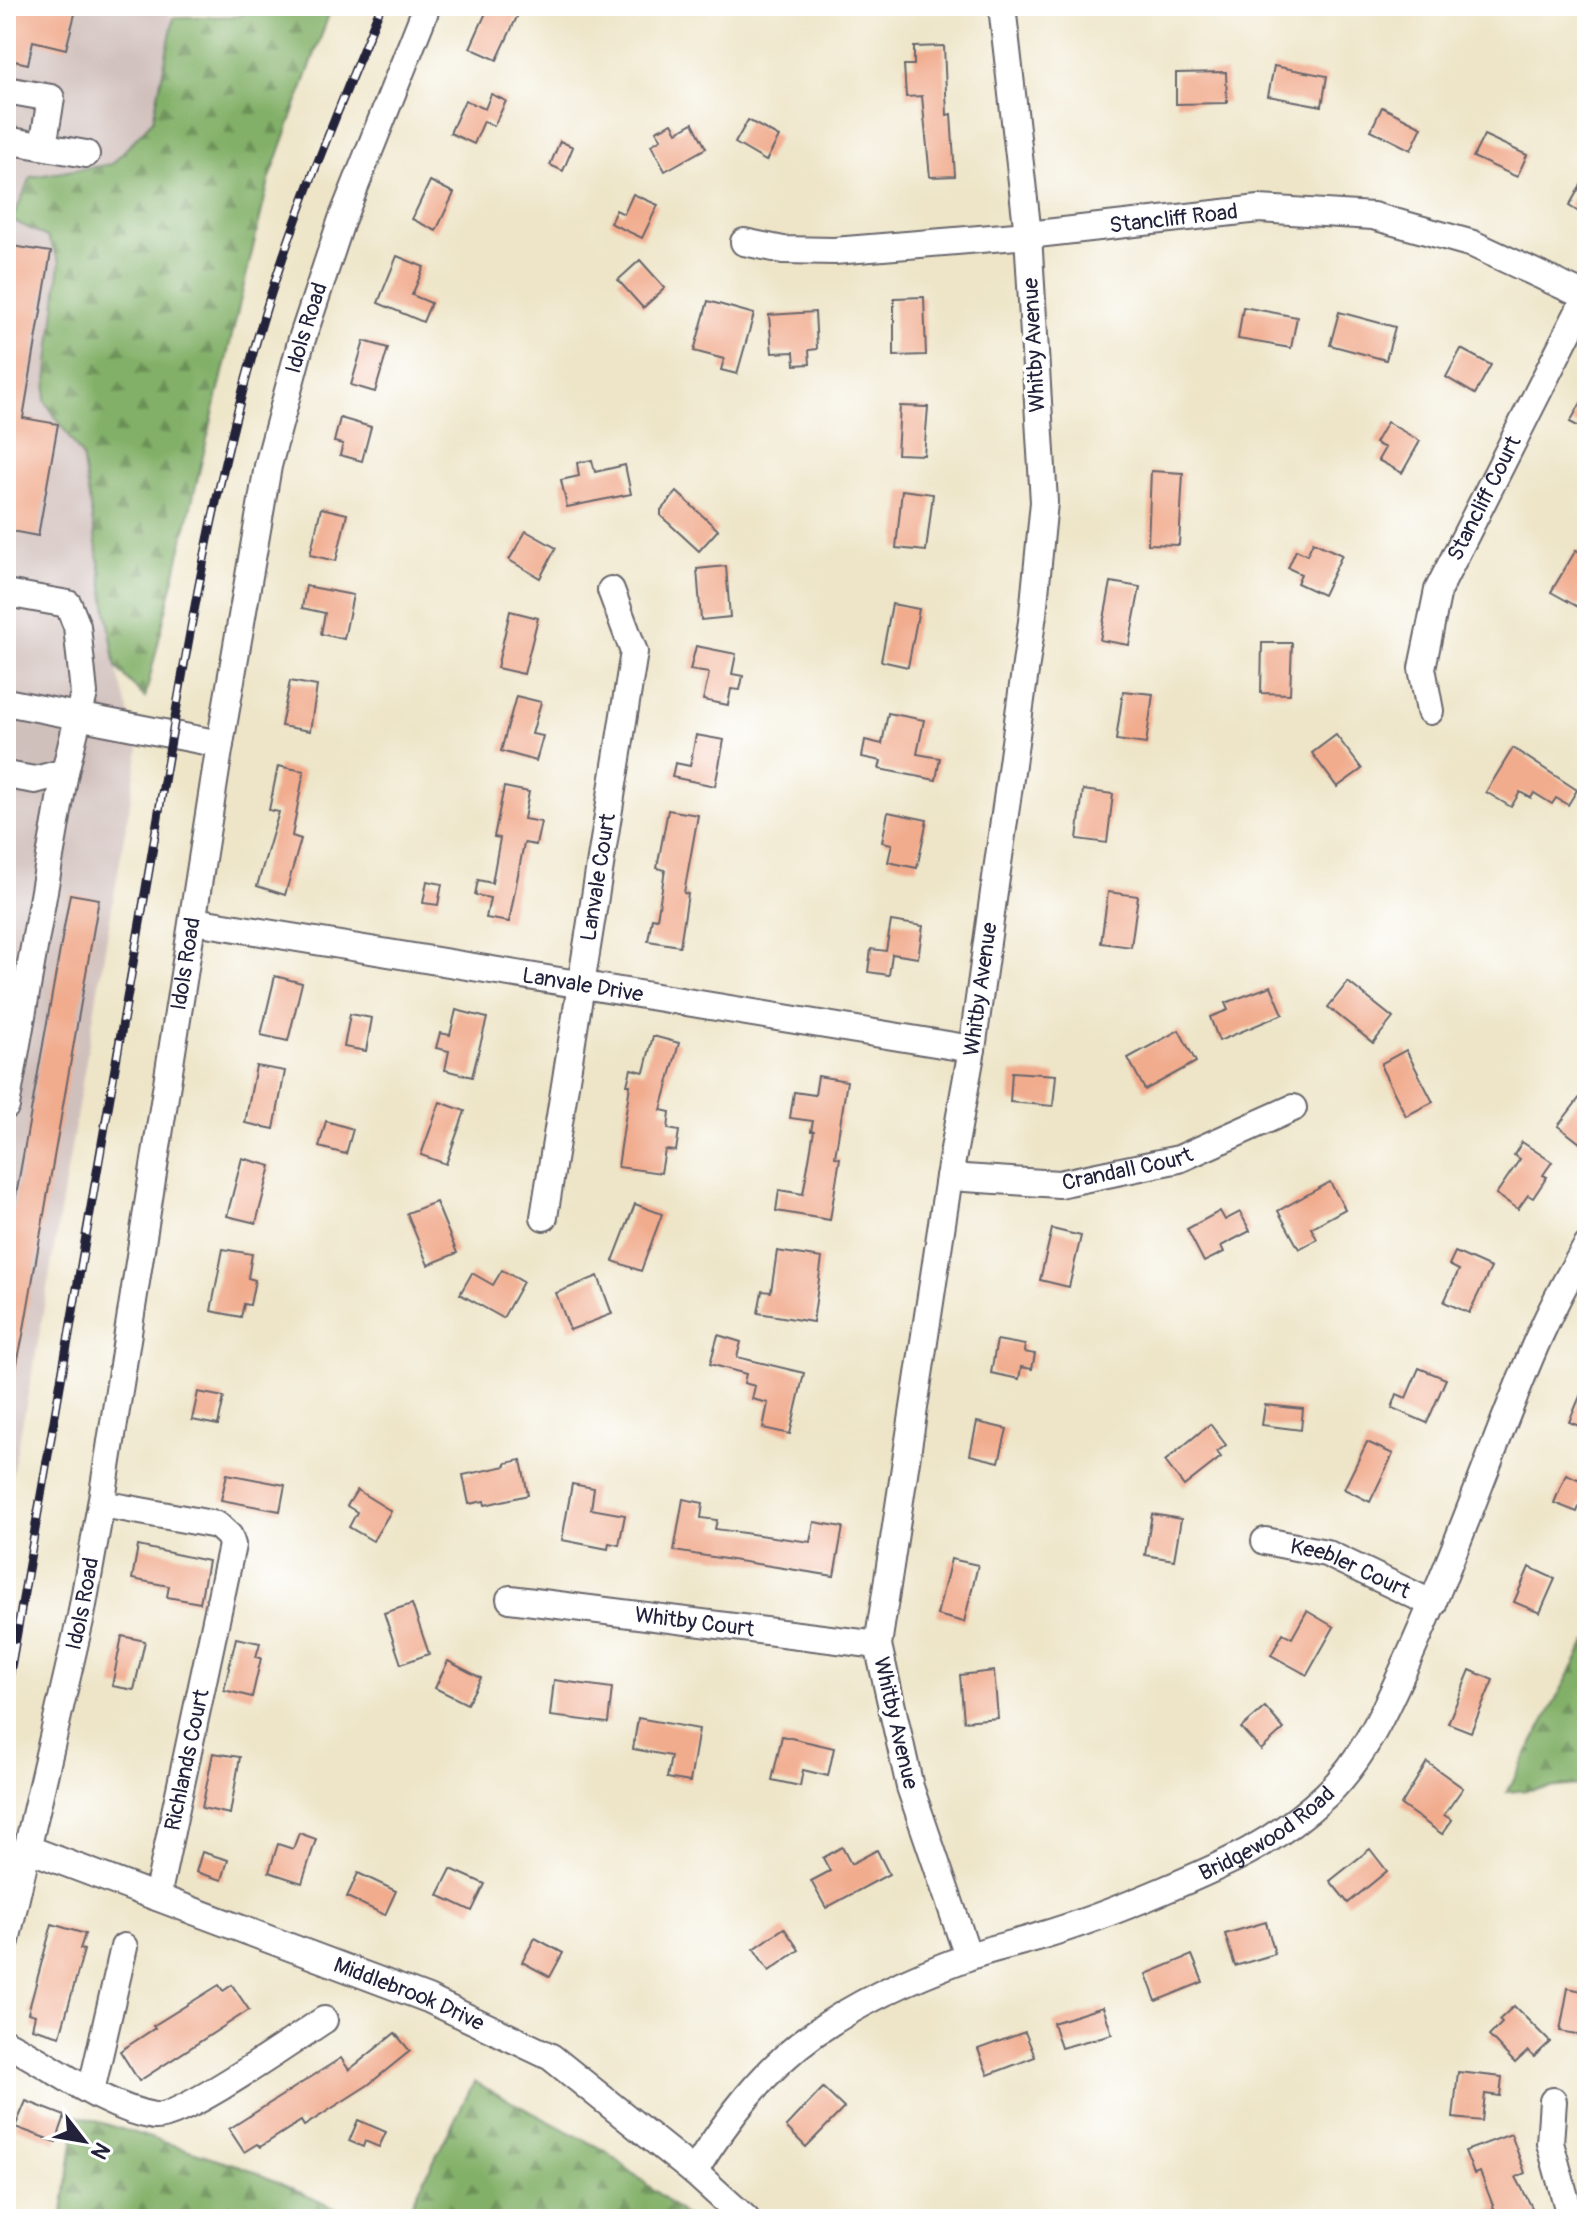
<svg xmlns="http://www.w3.org/2000/svg" width="1593" height="2225" font-family="Pangolin,sans-serif">
	<style>
		.industrial { fill: #d0c0bc }
		.forest { fill: url(#forest-firs); stroke: #526952; stroke-width: 2 }
		.building { fill: #f1ac8e }
		.lines { fill: none; stroke-linecap: round; stroke-linejoin: round }
		.minor-casing { stroke: #69666c; stroke-width: 30 }
		.minor { stroke: #fff; stroke-width: 26 }
		.rail-casing { stroke: #22223b; stroke-width: 9 }
		.rail { stroke: #fff; stroke-width: 6; stroke-dasharray: 18; stroke-linecap: butt }
		.labels { text-anchor: middle; dominant-baseline: central; stroke-width: 7; stroke-linejoin: round; paint-order: stroke }
		.street-label { font-size: 22px; fill: #22223b; stroke: #fff }
	</style>
	<defs>
		<pattern id="forest-firs" width="22" height="20" patternUnits="userSpaceOnUse" patternTransform="scale(2)"><rect width="22" height="20" fill="#82b068"/><path d="M5 1l3.5 6h-7zM16 11l3.5 6h-7z" fill="#6a8f57"/></pattern>
	</defs>
	<rect width="100%" height="100%" fill="#fff"/>
	<filter id="ink" filterUnits="userSpaceOnUse"><feTurbulence type="fractalNoise" baseFrequency=".0125" numOctaves="2"/><feDisplacementMap in="SourceGraphic" scale="16" xChannelSelector="R" yChannelSelector="G"/><feConvolveMatrix kernelMatrix="1 2 1 2 8 2 1 2 1" color-interpolation-filters="sRGB"/></filter>
	<filter id="wash" filterUnits="userSpaceOnUse"><feTurbulence type="fractalNoise" baseFrequency=".006" numOctaves="4" result="noise"/><feDisplacementMap in="SourceGraphic" scale="32" xChannelSelector="R" yChannelSelector="G"/><feGaussianBlur stdDeviation="1.8" result="paint"/><feColorMatrix in="noise" values="0 0 0 0 0 0 0 0 0 0 0 0 0 0 0 0 0 1.4 0 .05"/><feComposite in="paint" operator="in"/></filter>
	<g filter="url(#wash)">
		<rect width="100%" height="100%" fill="#eee5c8"/>
		<polygon class="industrial" points="6,6 153,6 174,17 153,120 112,164 31,177 47,238 60,262 45,401 82,456 116,667 139,749 37,1348 6,1506"/>
		<g class="forest">
			<polygon points="253,6 332,6 269,181 145,698 116,667 82,456 45,401 60,262 47,237 12,220 31,177 112,164 153,120 174,17 240,16"/>
			<polygon points="1587,1641 1587,1784 1507,1792"/>
			<polygon points="474,2082 606,2151 689,2219 404,2219"/>
			<polygon points="77,2115 246,2168 358,2219 62,2219"/>
		</g>
		<g id="blocks">
			<g class="building">
				<polygon points="6,6 77,6 66,49 33,41 28,64 6,59"/>
				<polygon points="489,6 522,6 497,60 470,48"/>
				<polygon points="944,46 947,115 951,114 955,176 930,177 922,96 906,97 904,65 914,65 914,47"/>
				<polygon points="1274,66 1327,76 1322,106 1268,96"/>
				<polygon points="1226,72 1227,103 1176,104 1176,73"/>
				<polygon points="491,94 506,101 494,126 484,121 474,144 450,133 465,100 485,109"/>
				<polygon points="1382,107 1422,127 1411,150 1371,130"/>
				<polygon points="748,120 779,137 766,161 735,143"/>
				<polygon points="672,123 677,132 693,123 706,148 665,171 651,145 661,139 656,131"/>
				<polygon points="1484,135 1527,155 1517,177 1473,157"/>
				<polygon points="560,141 573,147 563,171 550,165"/>
				<polygon points="1587,174 1587,217 1569,206"/>
				<polygon points="430,181 454,193 436,231 412,219"/>
				<polygon points="633,194 658,205 642,238 610,223 616,210 624,214"/>
				<polygon points="6,245 51,252 23,418 58,424 38,536 6,530"/>
				<polygon points="397,256 424,267 412,295 431,303 423,322 378,303"/>
				<polygon points="640,260 665,288 643,308 618,280"/>
				<polygon points="924,297 926,355 894,356 894,298"/>
				<polygon points="708,301 754,314 737,374 721,370 724,359 694,351"/>
				<polygon points="1243,307 1297,317 1291,348 1238,339"/>
				<polygon points="815,312 817,349 809,350 810,364 795,365 794,352 772,353 769,315"/>
				<polygon points="1339,312 1395,327 1386,360 1330,345"/>
				<polygon points="364,341 388,348 375,392 351,385"/>
				<polygon points="1461,349 1491,365 1475,394 1446,377"/>
				<polygon points="1587,392 1587,431 1570,422"/>
				<polygon points="900,406 928,407 924,455 897,454"/>
				<polygon points="340,418 371,427 362,461 340,455 343,444 334,442"/>
				<polygon points="1387,422 1420,441 1402,473 1378,460 1385,448 1375,443"/>
				<polygon points="592,460 595,472 625,465 631,494 567,507 561,480 579,476 577,463"/>
				<polygon points="1151,471 1183,473 1179,545 1148,544"/>
				<polygon points="902,490 933,494 926,551 896,548"/>
				<polygon points="677,492 718,530 699,551 661,516 661,510"/>
				<polygon points="321,508 347,514 336,561 310,555"/>
				<polygon points="526,531 556,548 540,578 509,560"/>
				<polygon points="1313,542 1342,555 1323,595 1297,583 1301,574 1288,568 1296,550 1307,555"/>
				<polygon points="1576,550 1587,556 1587,590 1578,607 1551,592"/>
				<polygon points="726,566 730,617 701,620 697,569"/>
				<polygon points="1111,582 1140,587 1129,645 1100,640"/>
				<polygon points="306,586 353,595 344,639 321,634 325,613 302,608"/>
				<polygon points="892,604 919,609 908,667 881,661"/>
				<polygon points="510,611 538,618 524,674 497,668"/>
				<polygon points="1262,643 1292,643 1290,694 1261,693"/>
				<polygon points="696,646 736,654 732,674 743,676 740,690 731,689 728,705 703,700 709,673 690,670"/>
				<polygon points="290,681 317,686 310,731 281,726"/>
				<polygon points="1123,691 1153,694 1146,744 1116,740"/>
				<polygon points="516,696 541,702 532,734 543,736 536,761 501,751"/>
				<polygon points="888,713 924,720 917,754 940,758 936,780 879,769 881,761 862,757 865,740 882,744"/>
				<polygon points="696,735 724,740 715,786 672,777 675,763 690,766"/>
				<polygon points="1336,735 1362,769 1337,787 1312,753"/>
				<polygon points="1513,748 1577,790 1568,805 1556,798 1552,804 1534,793 1531,798 1520,792 1511,807 1486,792"/>
				<polygon points="278,766 304,771 292,836 301,839 285,895 257,886 279,812 269,810"/>
				<polygon points="504,787 529,792 524,819 541,822 536,845 524,843 509,922 486,918 490,898 475,895 478,880 492,883 500,838 494,837"/>
				<polygon points="1083,790 1113,794 1107,843 1077,839"/>
				<polygon points="668,810 698,815 684,893 688,894 680,946 648,941 652,918 657,919 665,870 657,868"/>
				<polygon points="888,812 927,820 917,868 888,862 892,844 882,842"/>
				<polygon points="427,881 442,884 438,905 423,903"/>
				<polygon points="1108,892 1138,896 1131,947 1101,943"/>
				<polygon points="70,894 99,899 23,1335 14,1378 6,1377 6,1251"/>
				<polygon points="891,921 923,926 918,958 892,954 889,975 868,972 871,949 886,951"/>
				<polygon points="275,976 302,983 288,1041 261,1035"/>
				<polygon points="1348,982 1393,1018 1373,1043 1328,1007"/>
				<polygon points="1271,986 1283,1014 1219,1041 1210,1017 1228,1010 1225,1003"/>
				<polygon points="456,1010 487,1018 472,1077 445,1070 449,1051 436,1048 440,1033 450,1035"/>
				<polygon points="350,1014 372,1018 366,1051 344,1047"/>
				<polygon points="1179,1030 1196,1062 1145,1090 1128,1058"/>
				<polygon points="653,1036 679,1043 661,1110 670,1112 668,1129 679,1131 676,1151 665,1150 661,1173 618,1167 630,1085 627,1085 631,1069 644,1072"/>
				<polygon points="1406,1050 1433,1102 1406,1116 1382,1069 1382,1063"/>
				<polygon points="256,1066 285,1071 274,1129 245,1123"/>
				<polygon points="1012,1072 1056,1075 1053,1106 1010,1102"/>
				<polygon points="818,1076 847,1081 835,1157 840,1158 830,1220 776,1211 779,1190 803,1194 814,1131 811,1131 813,1121 790,1118 794,1092 815,1095"/>
				<polygon points="1587,1088 1587,1134 1580,1143 1558,1126"/>
				<polygon points="440,1102 465,1111 446,1164 421,1155"/>
				<polygon points="326,1121 353,1129 346,1154 319,1147"/>
				<polygon points="1522,1142 1552,1162 1543,1175 1547,1177 1533,1198 1528,1195 1518,1209 1496,1194 1520,1159 1514,1155"/>
				<polygon points="242,1158 271,1166 256,1223 227,1216"/>
				<polygon points="1330,1182 1345,1209 1311,1228 1317,1239 1299,1249 1278,1211"/>
				<polygon points="436,1202 457,1253 428,1265 407,1213"/>
				<polygon points="635,1204 662,1214 641,1271 613,1261"/>
				<polygon points="1220,1211 1225,1220 1240,1212 1250,1231 1221,1246 1224,1252 1204,1262 1187,1229"/>
				<polygon points="1052,1229 1081,1236 1069,1287 1040,1280"/>
				<polygon points="223,1249 252,1254 248,1278 255,1280 250,1305 244,1304 241,1317 211,1311"/>
				<polygon points="777,1251 822,1258 813,1322 758,1313 762,1291 771,1292"/>
				<polygon points="1455,1252 1491,1268 1469,1313 1444,1302 1459,1270 1449,1265"/>
				<polygon points="502,1270 523,1282 503,1318 460,1294 472,1273 493,1285"/>
				<polygon points="598,1276 612,1314 570,1330 556,1293"/>
				<polygon points="718,1335 741,1342 737,1357 804,1373 790,1434 763,1428 768,1403 752,1399 755,1386 744,1383 746,1374 710,1364"/>
				<polygon points="997,1340 1025,1345 1024,1352 1035,1354 1032,1369 1021,1367 1019,1379 991,1373"/>
				<polygon points="1419,1368 1446,1379 1427,1423 1392,1408 1397,1394 1406,1398"/>
				<polygon points="1587,1380 1587,1429 1569,1422"/>
				<polygon points="198,1392 224,1397 218,1425 192,1420"/>
				<polygon points="1265,1405 1303,1409 1301,1430 1262,1425"/>
				<polygon points="977,1422 1007,1429 999,1462 970,1455"/>
				<polygon points="1210,1424 1226,1445 1217,1452 1221,1457 1184,1486 1165,1461"/>
				<polygon points="1367,1442 1393,1454 1370,1502 1344,1489"/>
				<polygon points="521,1460 528,1495 485,1505 484,1501 469,1504 463,1475 506,1466 506,1463"/>
				<polygon points="227,1474 285,1485 280,1511 221,1500"/>
				<polygon points="1566,1474 1587,1483 1587,1505 1581,1502 1577,1512 1554,1503"/>
				<polygon points="572,1484 594,1488 591,1509 625,1515 619,1545 609,1543 608,1549 562,1540"/>
				<polygon points="357,1490 391,1511 373,1541 349,1527 357,1512 347,1506"/>
				<polygon points="683,1499 703,1503 701,1518 717,1520 715,1529 810,1542 814,1522 843,1527 834,1576 674,1551"/>
				<polygon points="1152,1514 1181,1519 1174,1560 1145,1555"/>
				<polygon points="138,1546 208,1561 200,1603 167,1597 169,1586 132,1579"/>
				<polygon points="951,1559 978,1565 964,1622 937,1615"/>
				<polygon points="1529,1567 1555,1579 1540,1613 1514,1602"/>
				<polygon points="412,1604 429,1654 401,1664 384,1613"/>
				<polygon points="1307,1611 1334,1627 1307,1675 1271,1655 1283,1633 1292,1638"/>
				<polygon points="122,1636 145,1641 134,1690 112,1686"/>
				<polygon points="236,1638 260,1643 256,1657 261,1658 252,1697 224,1690"/>
				<polygon points="448,1661 481,1678 467,1704 435,1688"/>
				<polygon points="1470,1670 1493,1680 1471,1732 1448,1723"/>
				<polygon points="994,1671 998,1718 964,1721 960,1675"/>
				<polygon points="554,1680 612,1688 608,1723 550,1716"/>
				<polygon points="1265,1707 1284,1729 1261,1750 1241,1728"/>
				<polygon points="638,1718 699,1729 690,1782 667,1778 671,1756 633,1749"/>
				<polygon points="782,1736 834,1748 828,1776 803,1770 800,1786 772,1780"/>
				<polygon points="213,1753 240,1757 230,1814 202,1808"/>
				<polygon points="1427,1762 1463,1788 1444,1815 1452,1820 1442,1834 1401,1805"/>
				<polygon points="299,1833 316,1839 302,1883 269,1872 278,1844 293,1849"/>
				<polygon points="842,1847 851,1864 877,1850 889,1874 826,1908 811,1881 830,1871 823,1858"/>
				<polygon points="1370,1849 1387,1871 1348,1903 1330,1881"/>
				<polygon points="202,1852 228,1860 222,1880 196,1872"/>
				<polygon points="451,1869 485,1884 472,1911 438,1895"/>
				<polygon points="358,1873 396,1891 385,1915 347,1897"/>
				<polygon points="1266,1922 1275,1954 1235,1966 1225,1934"/>
				<polygon points="52,1924 85,1934 80,1949 84,1950 60,2036 32,2028 35,2015 28,2013"/>
				<polygon points="784,1928 799,1950 769,1971 754,1949"/>
				<polygon points="535,1938 563,1953 550,1977 522,1962"/>
				<polygon points="1192,1955 1203,1982 1156,2001 1146,1974"/>
				<polygon points="219,1985 223,1991 232,1985 249,2010 139,2081 120,2051 155,2028 153,2026"/>
				<polygon points="1568,1988 1587,1992 1587,2036 1560,2031"/>
				<polygon points="1514,2006 1550,2042 1534,2057 1528,2051 1515,2063 1489,2036 1502,2023 1499,2020"/>
				<polygon points="1103,2007 1112,2034 1061,2048 1053,2023"/>
				<polygon points="1025,2032 1035,2057 988,2075 978,2049"/>
				<polygon points="395,2033 410,2051 368,2085 304,2126 301,2121 260,2147 257,2144 244,2152 229,2129 341,2058 349,2070"/>
				<polygon points="1458,2072 1502,2077 1500,2096 1485,2094 1482,2121 1453,2118"/>
				<polygon points="823,2088 844,2108 806,2147 786,2127"/>
				<polygon points="26,2101 65,2116 56,2142 15,2127"/>
				<polygon points="358,2120 386,2132 379,2147 365,2141 363,2147 349,2141"/>
				<polygon points="1511,2134 1525,2173 1516,2177 1538,2219 1472,2219 1494,2208 1480,2172 1474,2174 1465,2151"/>
			</g>
		</g>
	</g>
	<g filter="url(#ink)">
		<use href="#blocks" fill-opacity="0" stroke="#69666c" stroke-width="2"/>
		<g class="lines">
			<g class="minor-casing">
				<g id="minor">
					<polyline points="6,90 51,98 43,146"/>
					<polyline points="6,140 86,154"/>
					<path id="s1" d="M744,242L783,250L834,251L1028,235L1259,209L1373,216L1473,244L1587,297"/>
					<polyline points="6,593 68,604 77,626 84,693 65,772 35,780 6,775"/>
					<polyline points="6,702 220,744"/>
					<path id="s2" d="M1430,711L1422,668L1438,590L1586,297"/>
					<path id="s3" d="M194,921L972,1049"/>
					<polyline points="6,1106 65,772"/>
					<path id="s4" d="M949,1177L1059,1184L1179,1159L1293,1108"/>
					<path id="s5" d="M544,1217L634,652L611,590"/>
					<polyline points="102,1504 217,1525 229,1536 232,1545 157,1897"/>
					<path id="s6" d="M1265,1541L1326,1553L1433,1604"/>
					<path id="s7" d="M510,1599L878,1645"/>
					<path id="s8" d="M26,1848L428,1999L551,2057L694,2172L746,2219"/>
					<path id="s9" d="M6,1941L81,1616L103,1493L220,744L268,466L301,342L342,219L427,6"/>
					<path id="s10" d="M968,1956L910,1787L878,1645L949,1177L972,1049L1033,614L1044,502L1028,235L1002,6"/>
					<path d="M6,2043C55,2067 100,2106 154,2116C180,2120 296,2038 324,2020"/>
					<polyline points="91,2091 124,1947"/>
					<polyline points="1553,2101 1550,2143 1571,2219"/>
					<path id="s11" d="M694,2172C726,2120 764,2069 815,2033C860,2001 916,1976 968,1957C991,1948 1016,1944 1040,1936C1081,1924 1122,1908 1162,1891C1226,1864 1275,1843 1326,1795C1366,1757 1388,1703 1410,1655C1443,1582 1471,1507 1500,1432C1525,1368 1550,1304 1587,1246"/>
				</g>
			</g>
			<use href="#minor" class="minor"/>
			<g class="rail-casing">
				<path id="rail" d="M6,1696C53,1427 100,1157 146,888C179,696 207,503 264,316C296,210 339,108 381,6"/>
			</g>
			<use href="#rail" class="rail"/>
		</g>
	</g>
	<g class="labels">
		<g class="street-label">
			<text stroke="none"><textPath href="#s1" startOffset="432">Stancliff Road</textPath></text>
			<text stroke="none"><textPath href="#s9" startOffset="1642">Idols Road</textPath></text>
			<text transform="translate(1034 345) rotate(-93)">Whitby Avenue</text>
			<text stroke="none"><textPath href="#s2" startOffset="226">Stancliff Court</textPath></text>
			<text stroke="none"><textPath href="#s5" startOffset="344">Lanvale Court</textPath></text>
			<text stroke="none"><textPath href="#s9" startOffset="994">Idols Road</textPath></text>
			<text stroke="none"><textPath href="#s3" startOffset="394">Lanvale Drive</textPath></text>
			<text stroke="none"><textPath href="#s10" startOffset="988">Whitby Avenue</textPath></text>
			<text stroke="none"><textPath href="#s4" startOffset="180">Crandall Court</textPath></text>
			<text stroke="none"><textPath href="#s6" startOffset="90">Keebler Court</textPath></text>
			<text stroke="none"><textPath href="#s9" startOffset="346">Idols Road</textPath></text>
			<text stroke="none"><textPath href="#s7" startOffset="186">Whitby Court</textPath></text>
			<text transform="translate(896 1723) rotate(77)">Whitby Avenue</text>
			<text transform="translate(187 1760) rotate(-78)">Richlands Court</text>
			<text stroke="none"><textPath href="#s11" startOffset="682">Bridgewood Road</textPath></text>
			<text stroke="none"><textPath href="#s8" startOffset="410">Middlebrook Drive</textPath></text>
		</g>
	</g>
	<rect width="1593" height="2225" fill="none" stroke="#fff" stroke-width="32"/>
	<g transform="translate(84 2141) rotate(121)" stroke="#ffffff" stroke-width="6" paint-order="stroke">
	<path d="M0-6L14 30L0 20L-14 30Z" fill="#22223b"/>
	<text y="-12" font-size="22" font-weight="bold" text-anchor="middle" fill="#22223b">N</text>
	</g>
</svg>
